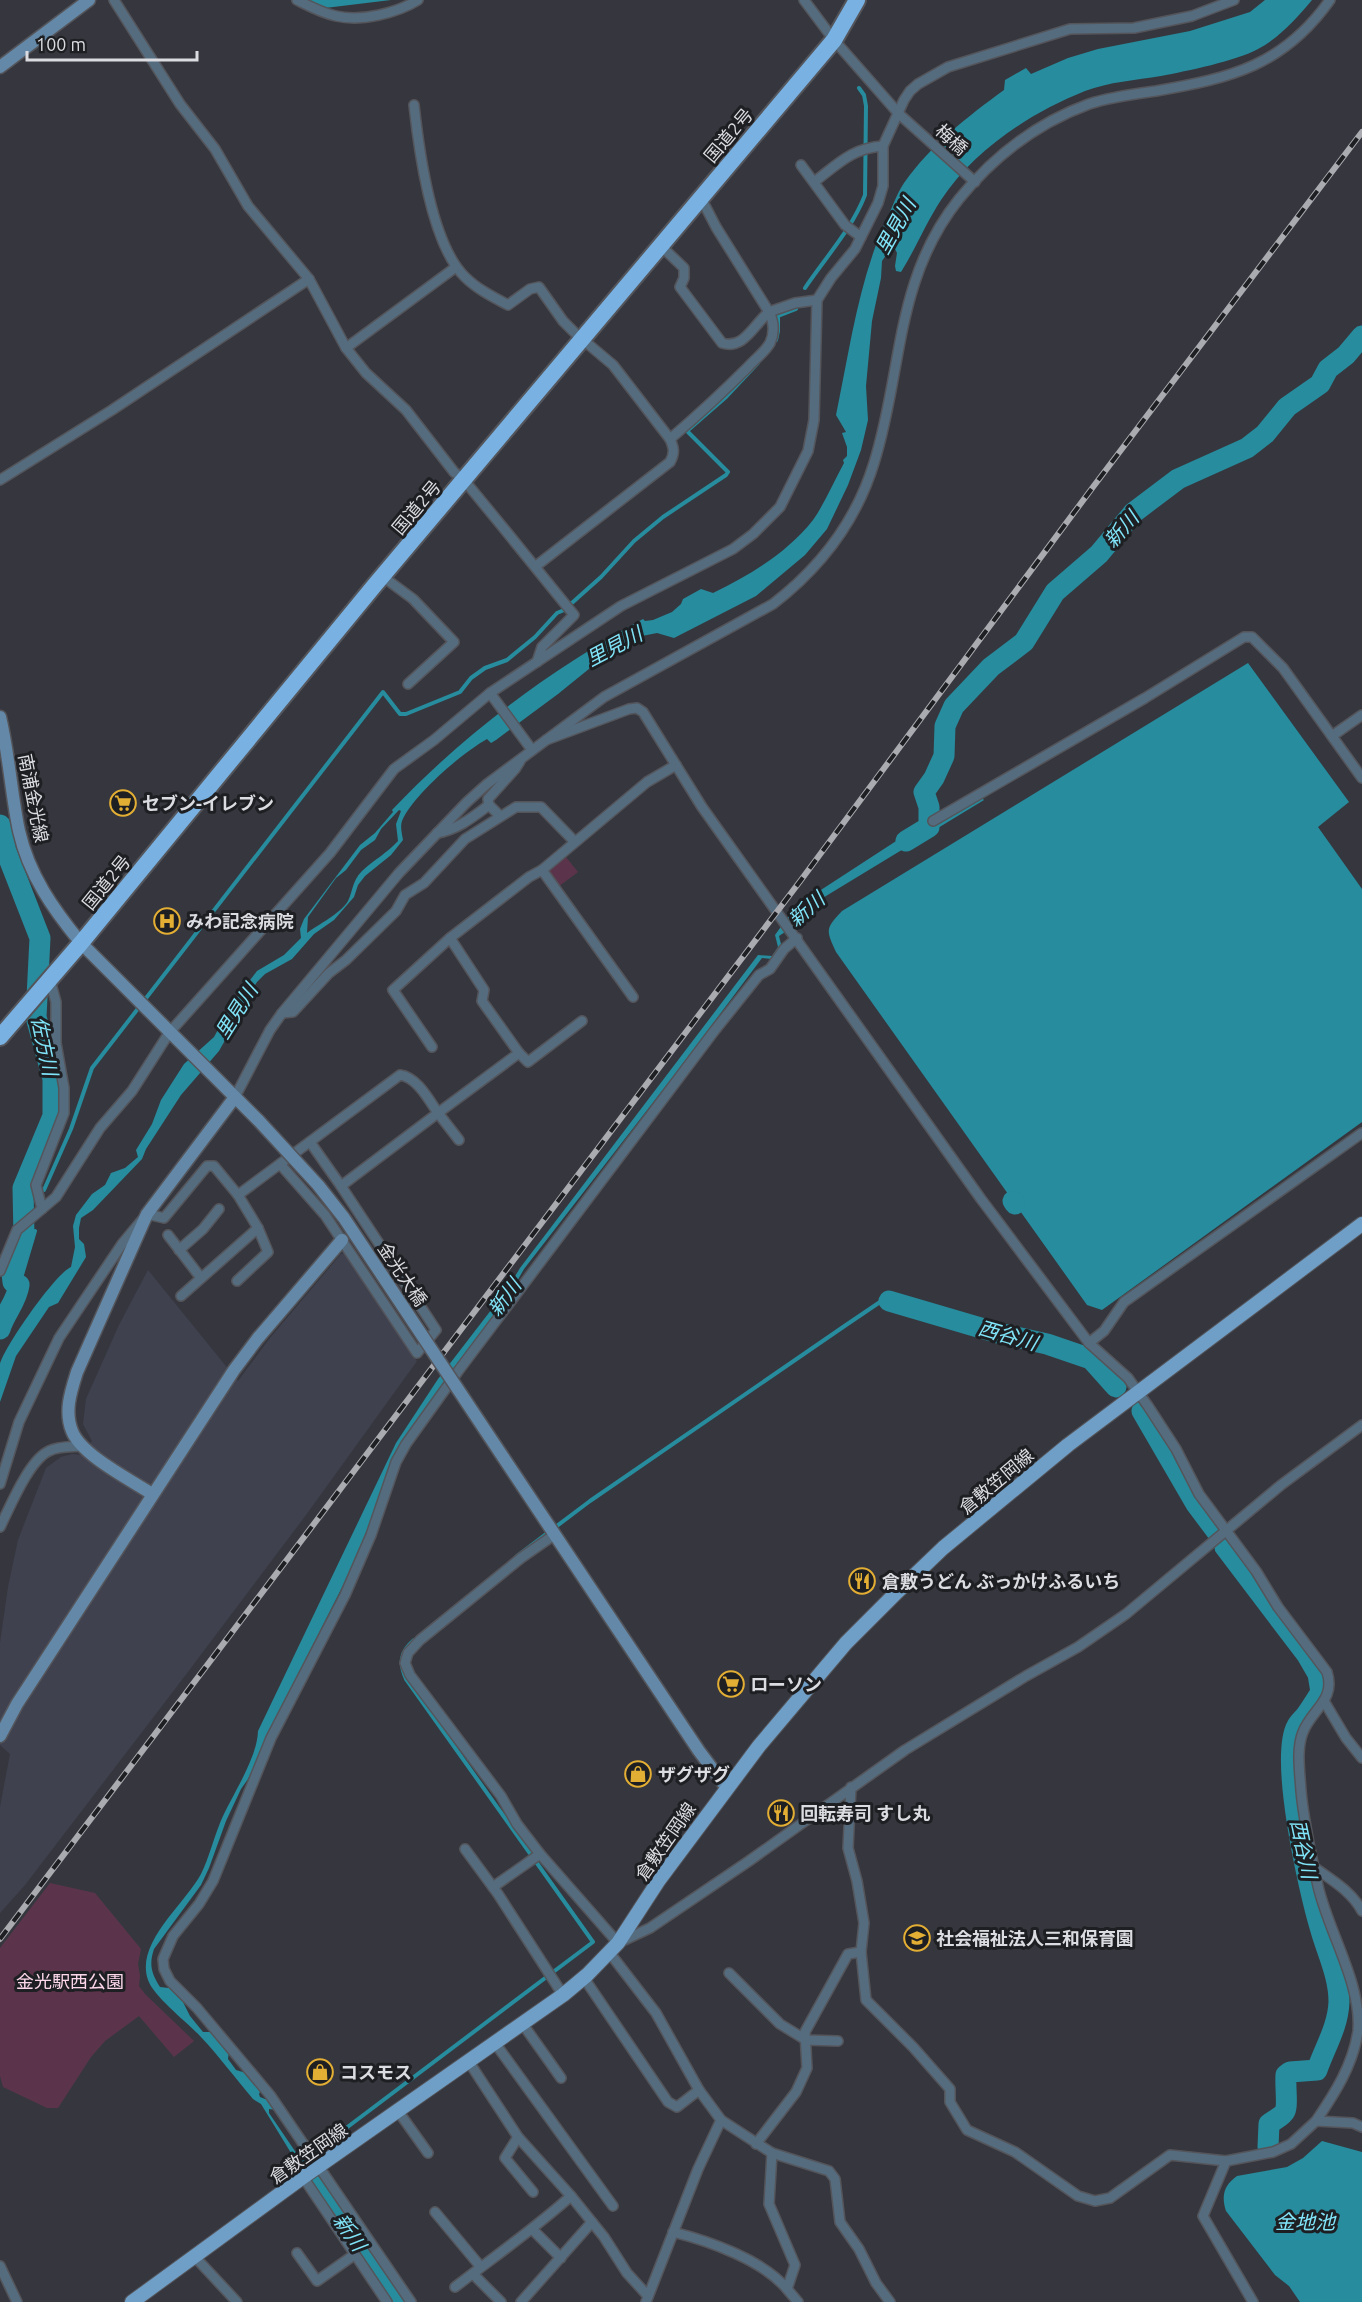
<svg xmlns="http://www.w3.org/2000/svg" width="1362" height="2302" font-family="Ubuntu,'Noto Sans JP',sans-serif">
	<style>
		.built { fill: #3f414e }
		.green { fill: #5b344b }
		.water { fill: #278c9d; fill-rule: evenodd }
		.lines { fill: none; stroke-linecap: round; stroke-linejoin: round }
		.stream { stroke: #278c9d; stroke-width: 4 }
		.river { stroke: #278c9d; stroke-width: 21 }
		.street-casing { stroke: #54555b; stroke-width: 12 }
		.secondary-casing { stroke: #54555b; stroke-width: 15 }
		.primary-casing { stroke: #54555b; stroke-width: 16 }
		.highway-casing { stroke: #54555b; stroke-width: 20 }
		.street { stroke: #556c7f; stroke-width: 9 }
		.secondary { stroke: #6488a7; stroke-width: 12 }
		.primary { stroke: #6f9ec6; stroke-width: 14 }
		.highway { stroke: #79b2e2; stroke-width: 16 }
		.rail-casing { stroke: #aaabb1; stroke-width: 6 }
		.rail { stroke: #1e1f22; stroke-width: 4; stroke-dasharray: 11; stroke-linecap: butt }
		.secondary-bridge-casing { stroke: #54555b; stroke-width: 15; stroke-linecap: butt }
		.secondary-bridge { stroke: #6488a7; stroke-width: 12 }
		.labels { text-anchor: middle; dominant-baseline: central; stroke-width: 6; stroke-linejoin: round; paint-order: stroke }
		.street-label { font-size: 18px; fill: #dbdce1; stroke: #1e1f22 }
		.poi-label { font-size: 18px; font-weight: bold; fill: #dbdce1; stroke: #1e1f22; text-anchor: start }
		.park-label { font-size: 18px; fill: #fcd7eb; stroke: #1e1f22 }
		.water-label { font-size: 20px; font-style: italic; fill: #81e5f9; stroke: #1e1f22 }
	</style>
	<rect width="100%" height="100%" fill="#36373e"/>
	<polygon class="built" points="346,1253 417,1361 306,1515 178,1685 25,1885 0,1913 0,1807 10,1754 0,1745 0,1643 8,1587 18,1540 46,1468 61,1457 72,1454 83,1455 92,1441 83,1424 86,1399 119,1325 148,1270 238,1381 270,1338 341,1254"/>
	<g class="green">
		<polygon points="566,857 578,872 558,887 547,872"/>
		<polygon points="50,1883 95,1893 141,1949 138,1964 140,1976 139,1986 145,1994 194,2041 174,2057 139,2016 105,2041 91,2057 58,2108 47,2108 3,2087 0,2076 0,1948"/>
	</g>
	<g class="water">
		<polygon points="308,0 391,0 325,8"/>
		<path d="M1265,0H1312C1297,18 1279,38 1258,49C1236,61 1187,71 1161,76C1136,80 1109,82 1085,91C1030,113 974,150 941,200C926,223 916,248 901,272L896,271L895,266L897,253L895,249L891,248L882,261L881,278L872,321L866,386L868,420L861,450L848,485L827,529L805,555L756,596L674,638L657,633L642,636L600,660L558,694L496,740L491,743L487,739C462,753 413,795 402,821C400,827 402,834 403,840L391,855L365,876L358,885L354,897L334,920L314,934L292,959L265,974L257,982L232,1022L228,1035L219,1051L181,1095L146,1149L142,1159L93,1210L81,1218L79,1228V1239L84,1244L86,1257L58,1303L49,1307L16,1356L0,1402C0,1390 0,1375 0,1364C5,1346 55,1274 71,1267L75,1247L73,1226L76,1215L92,1194L105,1185L111,1173L125,1168L138,1157L136,1150L152,1124L161,1100L184,1064L214,1037L232,1004L257,971L284,955L301,938L300,929L304,919L360,845L375,833L393,812L392,810C465,733 550,670 643,619L645,621L653,620L672,612L681,604L683,599L701,589L713,593C750,575 787,553 813,520C825,503 834,481 844,463L843,460L847,456V447L842,433L846,432L836,415C850,348 859,278 888,216C893,206 897,193 904,183C931,145 967,117 1004,90L1005,80L1026,68L1031,74L1068,58L1098,49L1190,31L1250,12ZM399,810L401,811L396,824L398,841C387,853 374,860 362,871C352,881 353,891 348,901C340,914 319,924 307,933L308,917L336,878L346,870L361,850L375,840L381,829Z"/>
		<path d="M1248,663L1349,802L1318,827L1362,889V1122L1102,1310L1087,1305L836,952C826,930 825,929 842,911Z"/>
		<path d="M981,797L984,800L826,896L808,909L792,937L785,932L779,936L782,948L772,959L762,958L672,1078L524,1269L512,1290L410,1429L390,1464L371,1530L284,1702L248,1779L241,1789L226,1821L209,1868L201,1885L154,1949C149,1964 151,1973 160,1987L169,1988L183,2002L190,2016L203,2032H213L229,2051L228,2059L236,2070L246,2073L261,2090L259,2094L260,2097L270,2101L277,2110L269,2109V2113L299,2157L305,2156L405,2302H393L299,2166L261,2104L253,2099C235,2078 219,2056 200,2036C187,2022 154,1997 148,1980C135,1943 184,1905 201,1874C209,1858 213,1840 220,1823C231,1796 257,1760 258,1731L396,1443L438,1379L508,1288L520,1268L758,955L772,956L778,947L775,935L790,914L807,899L910,832L919,827L934,825Z"/>
		<path d="M1322,2141L1362,2152V2302H1300L1289,2286L1275,2275L1226,2211C1221,2196 1224,2185 1237,2176L1287,2167L1303,2158Z"/>
	</g>
	<g class="lines">
		<g class="stream">
			<path d="M805,288C825,258 852,229 865,195L866,106L864,95L859,88"/>
			<polyline points="776,340 778,331 778,316 796,309"/>
			<polyline points="44,1190 71,1129 92,1068 383,692 400,714 406,714 460,692 471,678 485,668 507,660 535,637 557,613 564,610 601,577 634,541 663,517 726,475 728,472 687,431 726,397 758,363"/>
			<polyline points="19,1285 35,1231"/>
			<polyline points="517,1556 590,1501 846,1325 883,1300 889,1301"/>
			<path d="M313,2153L593,1942L406,1679C399,1663 400,1652 414,1640"/>
		</g>
		<g class="river">
			<path d="M0,825L6,851L40,938L36,1017L53,1079V1116L23,1188L24,1237L12,1274L13,1282L19,1285C17,1301 5,1313 0,1329"/>
			<polyline points="906,841 929,827 929,807 924,792 934,778 944,756 945,726 954,706 991,667 1024,642 1055,592 1099,554 1133,513 1178,479 1247,448 1265,434 1287,407 1320,384 1328,369 1346,355 1362,336"/>
			<polyline points="1013,1201 1015,1204"/>
			<polyline points="889,1301 998,1333 1047,1344 1091,1359 1116,1387"/>
			<polyline points="1142,1411 1196,1504 1217,1532"/>
			<path d="M1225,1547L1307,1655L1318,1674L1321,1692C1316,1700 1311,1708 1306,1715C1303,1719 1299,1722 1297,1726C1279,1757 1309,1890 1320,1927C1327,1953 1339,1975 1339,2002C1338,2027 1325,2047 1317,2070L1290,2072L1286,2075C1285,2084 1288,2105 1285,2111C1283,2116 1274,2120 1269,2124L1268,2147"/>
		</g>
		<g class="street-casing">
			<g id="street">
				<polyline points="114,0 180,104 215,149 248,206 309,279 346,348 366,373 406,410 454,472 464,480 501,525 574,615 542,647 537,662"/>
				<path d="M297,0C309,6 322,13 336,16C361,22 397,13 418,0"/>
				<polyline points="804,0 834,40 899,114 975,182"/>
				<path d="M414,105C419,151 431,244 465,277C477,289 493,297 508,305L530,289L539,287L563,321L575,333L613,365L670,439C674,448 675,453 670,462L536,566"/>
				<polyline points="801,165 845,225 861,237"/>
				<path d="M814,182C838,164 852,148 883,146"/>
				<path d="M661,246L684,268V278L680,287L722,343C744,350 754,324 769,312L716,227L701,198"/>
				<polyline points="346,348 456,267"/>
				<path d="M670,439C697,416 723,392 748,367C755,359 765,352 770,343C775,332 774,322 769,312L795,303L817,300"/>
				<polyline points="0,480 112,410 309,279"/>
				<polyline points="382,576 413,599 454,642 408,684"/>
				<polyline points="490,693 532,750"/>
				<polyline points="1332,736 1362,715"/>
				<path d="M546,740L629,709L637,708L643,712L702,807L981,1199L1089,1343L1128,1378L1148,1406L1176,1449L1199,1494L1256,1571L1278,1607L1327,1672C1336,1700 1312,1709 1303,1732C1296,1749 1300,1773 1301,1791C1304,1823 1311,1855 1318,1886C1328,1931 1362,1984 1358,2031C1353,2065 1335,2093 1316,2121"/>
				<polyline points="500,816 489,805 488,799 515,769 520,761"/>
				<polyline points="933,821 1145,698 1244,637 1252,637 1283,668 1362,778"/>
				<path d="M437,833C457,830 473,817 489,805"/>
				<polyline points="542,870 633,997"/>
				<polyline points="282,1013 293,1012 329,973 346,960 396,911 405,895 424,883 465,839 516,807 541,807 575,842"/>
				<polyline points="432,1047 393,990 450,938"/>
				<polyline points="519,1053 528,1062 582,1021"/>
				<path d="M235,1097L270,1030L282,1013L399,873L467,802L487,784L604,697L773,604C821,567 856,522 874,463C903,371 894,280 959,199C994,156 1037,123 1089,104C1110,97 1134,94 1156,91C1232,78 1284,65 1330,0"/>
				<polyline points="438,1113 459,1140"/>
				<polyline points="310,1142 341,1186 438,1113"/>
				<polyline points="280,1164 325,1215 417,1353 436,1330 341,1186"/>
				<polyline points="42,1209 36,1185 64,1113 64,1088 56,1043 56,1002 50,980"/>
				<polyline points="168,1235 201,1278"/>
				<polyline points="179,1250 203,1229 219,1209"/>
				<polyline points="0,1271 17,1230 56,1197 100,1128 132,1091 169,1033 330,853 394,769 434,740 490,693 621,606 733,549 753,534 780,507 808,451 814,420 817,300 831,278 855,249 878,203 883,186 883,146 904,100 910,91 918,84 948,67 1070,29 1134,28 1192,16 1234,0"/>
				<polyline points="237,1281 268,1252 258,1228 238,1195"/>
				<polyline points="181,1296 258,1228"/>
				<polyline points="1089,1343 1104,1331 1124,1302 1362,1133"/>
				<path d="M0,1484L19,1422L59,1338L122,1244L147,1214L164,1218L207,1166H214L238,1195L400,1075C417,1077 429,1100 438,1113L519,1053L482,1001L484,990L450,938L529,877L542,870L647,782L676,765"/>
				<path d="M0,1527C10,1507 29,1460 49,1451C58,1446 71,1447 82,1446"/>
				<polyline points="554,1535 521,1558 420,1640 408,1653 405,1663 410,1675 501,1796 517,1824 540,1854 618,1943 650,1928 749,1861 905,1750 1026,1676 1078,1647 1126,1614 1281,1485 1362,1425"/>
				<polyline points="1324,1701 1346,1738 1362,1758"/>
				<polyline points="851,1787 848,1848 857,1881 864,1923 861,1952 866,2000 913,2047 950,2089 950,2102 967,2130 1015,2152 1078,2196 1095,2201 1110,2198 1170,2155 1226,2161 1273,2152 1291,2144 1316,2121 1353,2123 1362,2127"/>
				<polyline points="465,1849 498,1894 563,1995"/>
				<path d="M1315,1868C1332,1880 1352,1892 1362,1911"/>
				<polyline points="493,1887 540,1854"/>
				<polyline points="609,1952 656,2013 699,2090 721,2120 698,2169 646,2302"/>
				<polyline points="729,1973 780,2024 806,2040 838,2041"/>
				<polyline points="584,1978 668,2102 677,2107 699,2090"/>
				<polyline points="522,2023 561,2078"/>
				<polyline points="495,2043 613,2206"/>
				<polyline points="469,2062 518,2137 571,2196 604,2237 627,2273 648,2296"/>
				<polyline points="398,2111 428,2153"/>
				<polyline points="721,2120 772,2153 829,2171 835,2179 840,2222 859,2249 876,2283 890,2302"/>
				<polyline points="518,2137 505,2158 533,2192"/>
				<polyline points="756,2144 796,2092 807,2068 805,2032 848,1954 861,1952"/>
				<polyline points="772,2153 769,2204 795,2265 787,2289 798,2302"/>
				<polyline points="1226,2161 1203,2216 1253,2302"/>
				<polyline points="303,2177 387,2302"/>
				<polyline points="435,2212 480,2266"/>
				<polyline points="532,2229 561,2258"/>
				<path d="M673,2232C709,2241 763,2260 787,2289"/>
				<polyline points="297,2253 317,2281 354,2255"/>
				<polyline points="195,2257 237,2302"/>
				<polyline points="0,2266 17,2302"/>
				<polyline points="473,2274 501,2302"/>
				<path d="M455,2287C494,2257 534,2229 571,2196"/>
				<polyline points="411,2302 270,2095 197,2008 170,1981 164,1969 163,1959 173,1936 199,1904 213,1881 271,1738 345,1595 371,1535 396,1462 406,1444 459,1370 715,1030 759,975 770,969 784,949 797,938"/>
				<polyline points="521,2302 592,2222"/>
			</g>
		</g>
		<g class="secondary-casing">
			<g id="secondary">
				<polyline points="0,67 89,0"/>
				<path d="M0,717C9,754 11,793 19,831C29,875 53,909 81,943L259,1121"/>
				<polyline points="503,1457 699,1751 726,1787"/>
				<path d="M152,1494C131,1480 81,1455 72,1431C64,1411 71,1391 77,1372L147,1214L235,1097"/>
				<polyline points="0,1736 17,1704 234,1370 258,1338 342,1240"/>
			</g>
		</g>
		<g class="primary-casing">
			<polyline id="primary" points="132,2302 303,2177 563,1995 587,1975 618,1943 659,1880 759,1746 846,1643 896,1593 943,1548 1068,1445 1362,1224"/>
		</g>
		<g class="highway-casing">
			<polyline id="highway" points="0,1037 81,943 374,586 834,40 857,0"/>
		</g>
		<use href="#street" class="street"/>
		<use href="#secondary" class="secondary"/>
		<use href="#primary" class="primary"/>
		<use href="#highway" class="highway"/>
		<g class="rail-casing">
			<polyline id="rail" points="0,1939 801,880 1093,487 1362,132"/>
		</g>
		<use href="#rail" class="rail"/>
		<g class="secondary-bridge-casing">
			<polyline id="secondary-bridge" points="259,1121 318,1185 344,1218 503,1457"/>
		</g>
		<use href="#secondary-bridge" class="secondary-bridge"/>
	</g>
	<defs>
		<g id="supermarket-ring" transform="scale(1.35)"><circle r="9.5" fill="#1e1f22" stroke="#e3ae34" stroke-width="1.5"/><path d="M-6-5.5h2.5l.6 2H6L4.5 2H-2.5L-4.4-4H-6ZM-1.5 3.2a1.3 1.3 0 1 0 .1 0ZM3 3.2a1.3 1.3 0 1 0 .1 0Z" fill="#e3ae34"/></g>
		<g id="hospital-ring" transform="scale(1.35)"><circle r="9.5" fill="#1e1f22" stroke="#e3ae34" stroke-width="1.5"/><path d="M-5-5h3v3.5h4V-5h3V5h-3V1.5h-4V5h-3Z" fill="#e3ae34"/></g>
		<g id="restaurant-ring" transform="scale(1.35)"><circle r="9.5" fill="#1e1f22" stroke="#e3ae34" stroke-width="1.5"/><path d="M-5-6h1v4h1v-4h1v4h1v-4h1v5L-1.5 .5V6h-2V.5L-5-1ZM5-6V6H3V1.5H1.5Q1.5-4 5-6Z" fill="#e3ae34"/></g>
		<g id="shop-ring" transform="scale(1.35)"><circle r="9.5" fill="#1e1f22" stroke="#e3ae34" stroke-width="1.5"/><path d="M-5-2.5h2.3a2.7 3.5 0 0 1 5.4 0H5L5.5 6h-11ZM-1.5-2.5h3a1.5 2.3 0 0 0-3 0Z" fill="#e3ae34"/></g>
		<g id="school-ring" transform="scale(1.35)"><circle r="9.5" fill="#1e1f22" stroke="#e3ae34" stroke-width="1.5"/><path d="M0-5L7-2L0 1L-7-2ZM-4 1L0 2.5L4 1V4Q0 6-4 4Z" fill="#e3ae34"/></g>
	</defs>
	<g fill-rule="evenodd">
		<use href="#supermarket-ring" x="123" y="803"/>
		<use href="#hospital-ring" x="167" y="921"/>
		<use href="#restaurant-ring" x="862" y="1581"/>
		<use href="#supermarket-ring" x="731" y="1684"/>
		<use href="#shop-ring" x="638" y="1774"/>
		<use href="#restaurant-ring" x="781" y="1813"/>
		<use href="#school-ring" x="917" y="1938"/>
		<use href="#shop-ring" x="320" y="2072"/>
	</g>
	<g class="labels">
		<g class="street-label">
			<text transform="translate(728 135) rotate(-50)">国道2号</text>
			<text transform="translate(952 139) rotate(42)">梅橋</text>
			<text transform="translate(416 507) rotate(-50)">国道2号</text>
			<text transform="translate(34 798) rotate(79)">南浦金光線</text>
			<text transform="translate(106 882) rotate(-51)">国道2号</text>
			<text transform="translate(403 1274) rotate(56)">金光大橋</text>
			<text transform="translate(996 1481) rotate(-40)">倉敷笠岡線</text>
			<text transform="translate(665 1841) rotate(-55)">倉敷笠岡線</text>
			<text transform="translate(308 2153) rotate(-35)">倉敷笠岡線</text>
		</g>
		<g class="poi-label">
			<text x="142" y="803">セブン-イレブン</text>
			<text x="186" y="921">みわ記念病院</text>
			<text x="882" y="1581">倉敷うどん ぶっかけふるいち</text>
			<text x="750" y="1684">ローソン</text>
			<text x="658" y="1774">ザグザグ</text>
			<text x="800" y="1813">回転寿司 すし丸</text>
			<text x="936" y="1938">社会福祉法人三和保育園</text>
			<text x="340" y="2072">コスモス</text>
		</g>
		<g class="park-label">
			<text x="70" y="1981">金光駅西公園</text>
		</g>
		<g class="water-label">
			<text transform="translate(895 226) rotate(-61)">里見川</text>
			<text transform="translate(1121 529) rotate(-48)">新川</text>
			<text transform="translate(614 646) rotate(-28)">里見川</text>
			<text transform="translate(806 909) rotate(-41)">新川</text>
			<text transform="translate(236 1011) rotate(-58)">里見川</text>
			<text transform="translate(45 1046) rotate(78)">佐方川</text>
			<text transform="translate(504 1297) rotate(-53)">新川</text>
			<text transform="translate(1008 1335) rotate(16)">西谷川</text>
			<text transform="translate(1304 1849) rotate(78)">西谷川</text>
			<text x="1305" y="2221">金地池</text>
			<text transform="translate(350 2232) rotate(55)">新川</text>
		</g>
	</g>
	<path d="M27 51v9h170v-9" fill="none" stroke="#dbdce1" stroke-width="3"/>
	<text x="36" y="51" font-size="18" fill="#dbdce1" stroke="#1e1f22" stroke-width="4.5" paint-order="stroke">100 m</text>
</svg>
